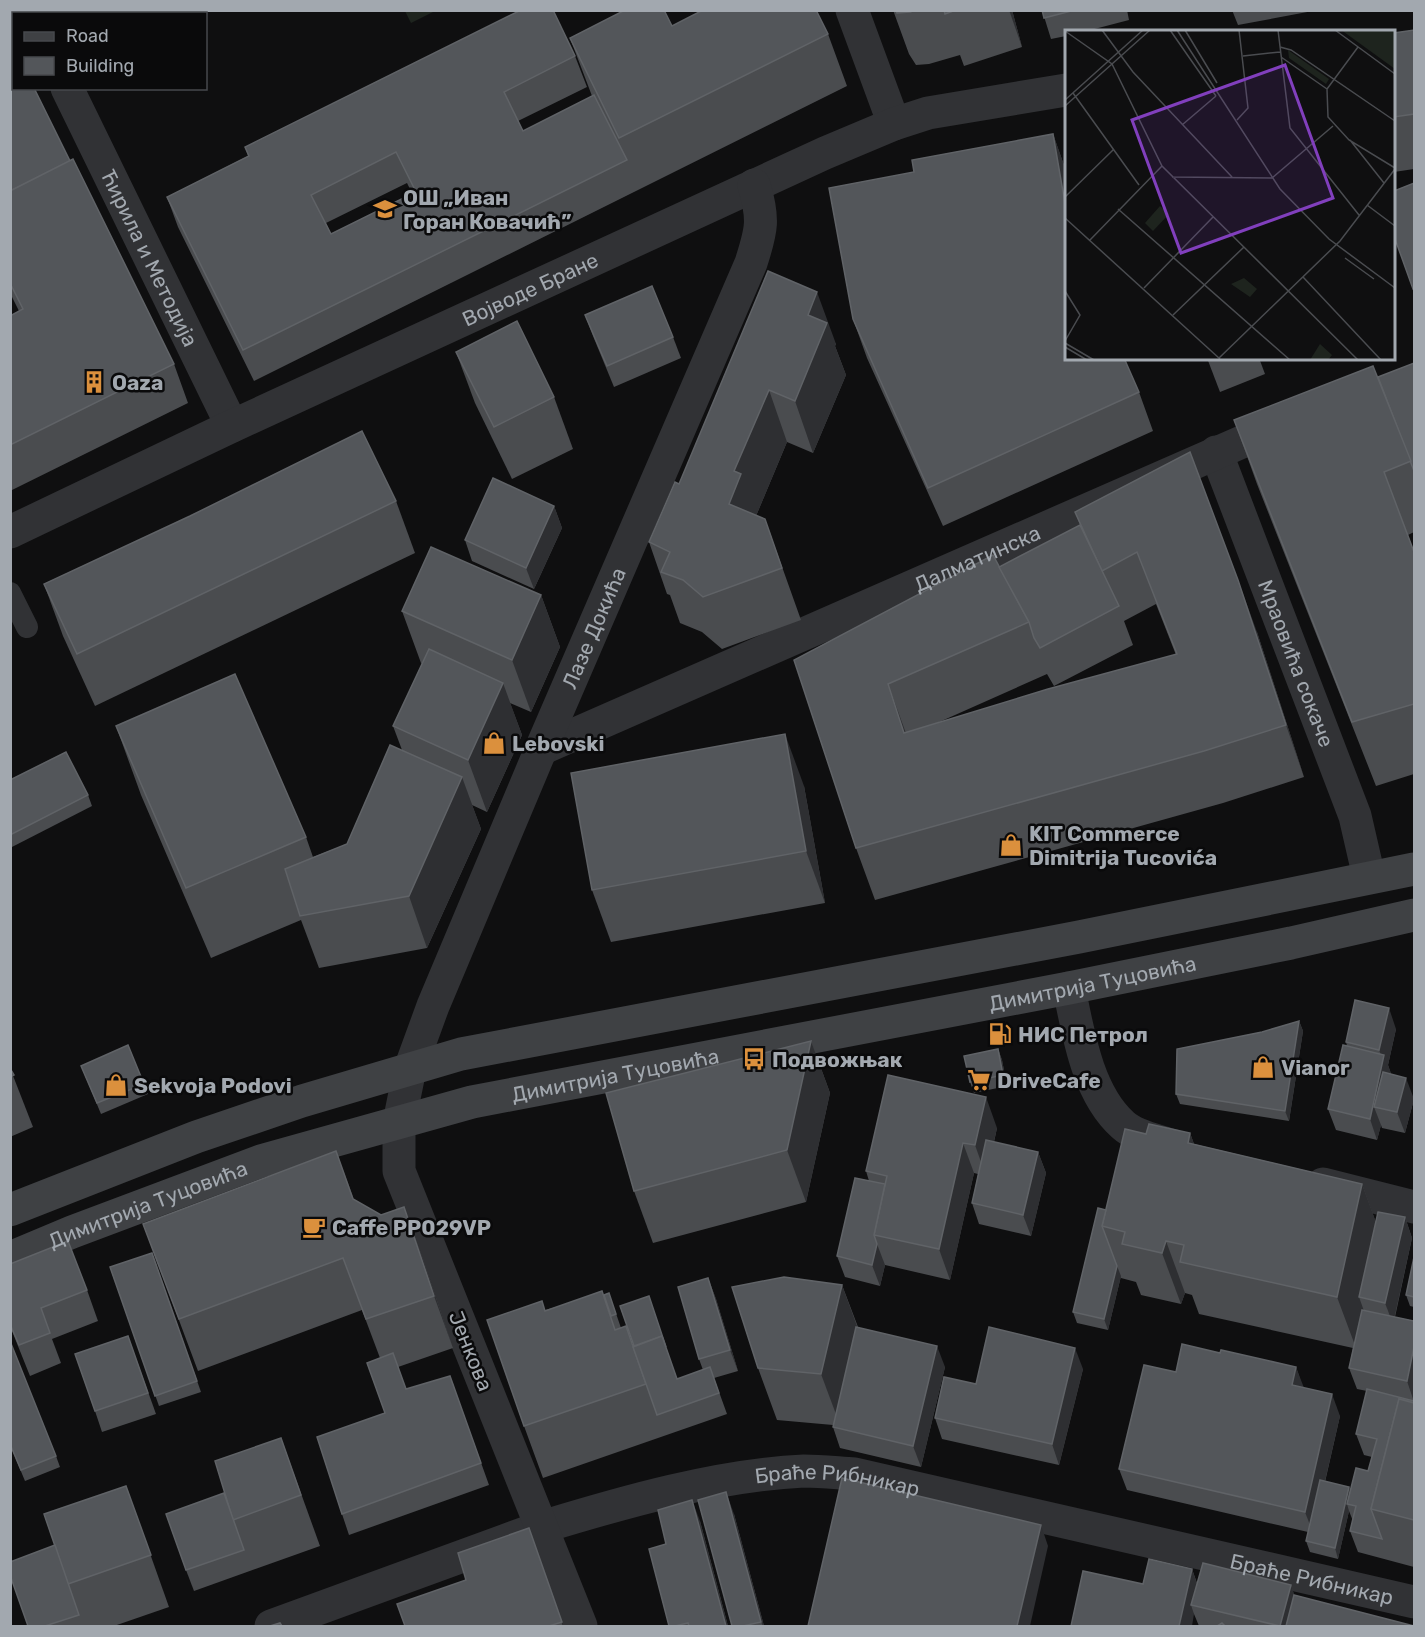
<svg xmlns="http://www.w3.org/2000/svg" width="1425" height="1637" font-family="Rubik,sans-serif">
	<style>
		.green { fill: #1e241e }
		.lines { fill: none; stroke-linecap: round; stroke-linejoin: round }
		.lane { stroke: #313235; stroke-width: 22 }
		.street { stroke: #313235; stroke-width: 33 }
		.secondary { stroke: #3f4144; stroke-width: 33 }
		.wall { fill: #4a4c4f; fill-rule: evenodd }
		.shaded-wall { fill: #2e2f32 }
		.building { fill: #53565a; stroke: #606367; stroke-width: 1.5; fill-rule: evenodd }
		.labels { text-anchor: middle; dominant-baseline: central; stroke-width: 5; stroke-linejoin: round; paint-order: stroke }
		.poi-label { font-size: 21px; font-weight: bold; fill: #a2a8af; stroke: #0a0a0b; text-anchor: start }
		.street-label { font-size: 21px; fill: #a2a8af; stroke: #0a0a0b }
		.inset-road { fill: none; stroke: #4a4c50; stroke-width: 1.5 }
		.view { fill: #813fbd; fill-opacity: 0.15; stroke: #813fbd; stroke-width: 3 }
		.inset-edge { fill: none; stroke: #a2a8af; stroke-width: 3 }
	</style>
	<rect width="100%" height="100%" fill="#0f0f10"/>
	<polygon class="green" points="405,11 435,11 411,23"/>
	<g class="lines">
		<polyline class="lane" points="10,593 27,627"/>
		<g class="street">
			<polyline points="30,10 31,14"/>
			<polyline points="852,10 894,124"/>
			<path id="s1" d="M67,88L232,426"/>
			<path id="s2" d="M1216,452L1355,816L1369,877"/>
			<path id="s3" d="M10,532L228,428L825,153L894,124L928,113L1066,90"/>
			<path id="s4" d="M541,749L1283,424"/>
			<path d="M1069,988C1078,1032 1087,1093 1123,1125C1136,1137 1158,1140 1174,1146"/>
			<polyline points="1323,1184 1414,1207"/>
			<path id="s5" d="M271,1626L542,1527C624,1502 718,1475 804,1471C821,1471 838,1473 855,1474L1414,1602"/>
			<path id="s6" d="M581,1626L399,1171V1123L404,1098L410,1069L433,1006L541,749L751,263C762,229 764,219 754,185"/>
		</g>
		<g class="secondary">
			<polyline points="10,1210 196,1137 302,1101 461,1054 1079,937 1414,869"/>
			<path id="s7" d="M10,1258L72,1232L261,1161L472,1102L1069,988L1291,943L1414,915"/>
		</g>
	</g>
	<g class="wall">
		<polygon points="85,10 100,10 94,14 87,14"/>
		<polygon points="893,10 1012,10 1022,47 964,66 960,55 929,64 916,65 909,54"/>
		<polygon points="1042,10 1127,10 1129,20 1083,32 1066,32 1066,36 1051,39"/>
		<polygon points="1232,10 1318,10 1238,25"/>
		<path d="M672,26L828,34L847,86L254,381L178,227L167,197L248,156L245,147L575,56L587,87L518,121L523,131L592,96L570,38ZM407,183L412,193L331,234L326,223Z"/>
		<polygon points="1414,30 1414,169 1394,172 1394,33"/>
		<polygon points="10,38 14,46 14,88 70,161 174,364 188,403 10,491 10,316 19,311 10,293"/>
		<polygon points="1053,134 1066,171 1066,358 1139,392 1153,431 943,526 867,358 853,319 914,172"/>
		<polygon points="768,271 836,344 835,346 846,375 813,453 787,442 756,516 765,519 801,620 722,649 702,632 680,623 670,595 667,594 649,542 679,484"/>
		<polygon points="585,315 673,337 681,358 614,387 593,336"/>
		<polygon points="456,352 554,397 573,449 512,479 475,403"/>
		<polygon points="1207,358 1259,358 1265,374 1220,392"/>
		<polygon points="1414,363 1414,532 1408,535 1414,552 1414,774 1376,786 1257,484 1234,420 1378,377"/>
		<polygon points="396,501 415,553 95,706 63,636 44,584"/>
		<polygon points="554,506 562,528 534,589 472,561 465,540"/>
		<path d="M1075,512L1257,632L1304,777L1223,803L875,900L856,848L794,660L999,567L1080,525ZM1156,604L1176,655L937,723L1047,674L1054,686L1133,645L1124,621Z"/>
		<polygon points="541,595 560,647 531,712 510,703 522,735 487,812 472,805 481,829 427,948 319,968 301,920 211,958 141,795 116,726 306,837 313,857 347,844 402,750 393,726 422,664 421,663 402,611"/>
		<polygon points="10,780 88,795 92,806 10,848"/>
		<polygon points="804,786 825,903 611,942 592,890"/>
		<polygon points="1299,1021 1303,1031 1289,1121 1180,1104 1176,1094 1262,1032"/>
		<polygon points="1396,1029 1388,1065 1391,1074 1414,1099 1405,1133 1382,1128 1381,1125 1377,1140 1336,1130 1328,1109 1347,1046 1346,1042"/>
		<polygon points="811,1041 830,1093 806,1202 653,1243 634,1191"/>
		<polygon points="998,1049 1002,1060 1007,1086 974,1093 970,1082"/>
		<polygon points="81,1066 144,1084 148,1094 101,1114"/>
		<polygon points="10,1068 33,1127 10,1137"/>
		<polygon points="997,1128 994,1142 1038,1152 1046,1173 1031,1236 979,1224 972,1203 978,1174 974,1173 950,1280 885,1265 880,1286 845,1277 837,1256 869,1181 866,1171"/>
		<polygon points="1190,1133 1194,1144 1362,1184 1376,1223 1405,1217 1412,1238 1395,1317 1414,1321 1414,1567 1358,1552 1350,1531 1353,1521 1349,1511 1338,1559 1310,1552 1306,1541 1308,1532 1127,1490 1119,1469 1176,1372 1220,1353 1296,1367 1303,1388 1340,1416 1325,1482 1349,1487 1350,1491 1368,1471 1372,1457 1364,1455 1356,1434 1367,1391 1357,1389 1349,1368 1353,1348 1199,1314 1192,1295 1185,1293 1181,1304 1141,1295 1136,1282 1121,1278 1121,1276 1108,1330 1077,1323 1073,1312 1106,1210 1146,1134"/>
		<polygon points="355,1200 381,1215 404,1207 423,1259 453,1348 398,1367 406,1389 450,1376 489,1485 349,1535 342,1514 385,1413 380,1358 362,1310 198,1371 143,1224"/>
		<polygon points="152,1253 201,1392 159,1406 110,1267"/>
		<polygon points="1414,1257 1414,1307 1410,1306 1406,1295"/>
		<polygon points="10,1264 87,1290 98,1321 52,1339 61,1363 30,1376 10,1326"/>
		<polygon points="708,1278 716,1299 738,1371 714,1378 727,1414 543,1478 524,1426 545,1310 609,1293 621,1328 639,1362 677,1379 703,1370 699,1359"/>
		<polygon points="842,1285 858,1327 945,1367 921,1467 840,1448 833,1427 833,1425 777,1420 758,1368"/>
		<polygon points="128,1336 156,1414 102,1432 95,1411"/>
		<polygon points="1083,1369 1059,1465 942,1439 935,1418 976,1384"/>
		<polygon points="281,1438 320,1546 194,1591 186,1570 224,1493"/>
		<polygon points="10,1445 56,1456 60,1467 25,1481"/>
		<polygon points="126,1486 169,1607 114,1626 28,1626 55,1545"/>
		<polygon points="734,1514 764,1626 732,1626"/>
		<polygon points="700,1521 728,1626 669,1626 666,1544"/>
		<polygon points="529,1528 563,1626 405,1626 466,1580"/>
		<polygon points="1192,1569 1197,1583 1291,1585 1294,1595 1414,1626 1199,1626 1194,1614 1143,1584"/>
	</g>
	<g class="shaded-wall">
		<polygon points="1009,10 1012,10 1022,47"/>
		<polygon points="1053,134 1066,171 1066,209"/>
		<polygon points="817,292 836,344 835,346 846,375 813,453 795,401 808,315"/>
		<polygon points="769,390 787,442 756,516 729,504 734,471"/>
		<polygon points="554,506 562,528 534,589 526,568"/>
		<polygon points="1238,580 1257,632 1304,777 1286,725"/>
		<polygon points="541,595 560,647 531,712 512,660"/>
		<polygon points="503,683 522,735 487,812 468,760"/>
		<polygon points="888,684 907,736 904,733"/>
		<polygon points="785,734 804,786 825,903 806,851"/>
		<polygon points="462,777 481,829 427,948 409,896"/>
		<polygon points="1389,1008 1396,1029 1388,1065 1392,1076 1374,1107 1381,1125 1377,1140 1370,1119 1383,1060 1379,1050"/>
		<polygon points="1299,1021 1303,1031 1289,1121 1285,1111"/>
		<polygon points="811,1041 830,1093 806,1202 787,1150"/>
		<polygon points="998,1049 1002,1060 1007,1086 1003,1075"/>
		<polygon points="1406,1078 1414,1099 1405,1133 1397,1112"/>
		<polygon points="986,1097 997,1128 986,1176 975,1145"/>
		<polygon points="1190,1133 1209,1185 1188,1143"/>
		<polygon points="963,1143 974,1173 950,1280 939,1249"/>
		<polygon points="336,1151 355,1202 353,1199"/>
		<polygon points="1038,1152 1046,1173 1031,1236 1023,1215"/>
		<polygon points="1362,1184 1381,1236 1359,1297 1364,1311 1356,1348 1337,1297"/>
		<polygon points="404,1207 423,1259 453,1348 434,1296"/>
		<polygon points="1405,1217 1412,1238 1393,1324 1385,1303"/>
		<polygon points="1166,1241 1185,1293 1181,1304 1162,1253"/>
		<polygon points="877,1244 885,1265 880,1286 872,1265"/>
		<polygon points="1117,1266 1121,1276 1108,1330 1104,1319"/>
		<polygon points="708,1278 716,1299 738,1371 730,1350"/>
		<polygon points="842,1285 861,1337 840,1425 821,1374"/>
		<polygon points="937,1346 945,1367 921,1467 913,1446"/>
		<polygon points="1414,1347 1414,1402 1407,1381"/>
		<polygon points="1075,1348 1083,1369 1059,1465 1052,1444"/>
		<polygon points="1296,1367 1304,1388 1292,1385"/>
		<polygon points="1332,1394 1340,1416 1313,1533 1305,1512"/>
		<polygon points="1349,1487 1353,1498 1347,1504 1349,1511 1338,1559 1335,1548"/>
		<polygon points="726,1492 734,1514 764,1626 763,1626 761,1622"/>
		<polygon points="692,1500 700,1521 728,1626 726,1626"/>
		<polygon points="1041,1525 1048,1546 1030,1626 1017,1626"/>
		<polygon points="1192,1569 1199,1590 1191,1605 1194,1614 1192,1626 1179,1626"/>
		<polygon points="1291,1585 1298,1606 1293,1626 1280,1626"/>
	</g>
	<g class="building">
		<path d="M521,10H553L575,56L504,92L523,131L594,95L627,160L243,350L167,197L249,156L245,147ZM396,152L416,192L331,234L311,195Z"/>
		<polygon points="625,10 664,10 672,26 703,10 816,10 828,34 619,138 570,38"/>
		<polygon points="896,10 916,10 910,12 897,13"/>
		<polygon points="944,10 956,10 945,14"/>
		<polygon points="1042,10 1075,10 1044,18"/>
		<polygon points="1414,30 1414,114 1394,117 1394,33"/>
		<polygon points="14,50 14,88 34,88 70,161 10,191 10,51"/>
		<polygon points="1053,134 1066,209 1066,358 1124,358 1139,392 928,488 853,319 829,188 914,172 912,160"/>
		<polygon points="73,159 174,364 10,445 10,316 23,309 10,283 10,191"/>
		<polygon points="1414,183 1414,288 1413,289 1394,236 1394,191"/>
		<polygon points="768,271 817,292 808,315 827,323 795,401 769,390 734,471 741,474 729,504 765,519 782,568 703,597 683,580 661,572 670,552 649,542 675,482 679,484"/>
		<polygon points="652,286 673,337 607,366 585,315"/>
		<polygon points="517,321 554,397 494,427 456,352"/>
		<polygon points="1414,363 1414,471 1378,377"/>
		<polygon points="1373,366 1411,461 1384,472 1414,552 1414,704 1352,722 1234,420"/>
		<polygon points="362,431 396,501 77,654 44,584 190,516"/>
		<polygon points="1190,452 1238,580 1286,725 1204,751 856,848 794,660 993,555 1029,622 888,684 904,733 1048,689 1177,654 1137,552 1102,571 1075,512"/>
		<polygon points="493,478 554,506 526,568 465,540"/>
		<polygon points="1080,525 1119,606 1040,648 1034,638 1029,622 999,567"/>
		<polygon points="431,547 541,595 512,660 402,611"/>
		<polygon points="429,649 503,683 468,760 393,726"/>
		<polygon points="235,674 306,837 186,888 116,726"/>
		<polygon points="785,734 806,851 592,890 571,773"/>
		<polygon points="390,745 462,777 409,896 300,916 285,869 347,844"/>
		<polygon points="66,752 88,795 10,835 10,780"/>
		<polygon points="1355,1000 1389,1008 1379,1050 1346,1042"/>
		<polygon points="1299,1021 1285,1111 1176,1094 1177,1049 1262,1032"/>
		<polygon points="811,1041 787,1150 634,1191 606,1093"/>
		<polygon points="128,1045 144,1084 97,1103 81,1066"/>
		<polygon points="1343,1045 1384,1055 1370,1119 1328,1109"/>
		<polygon points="998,1049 1003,1075 970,1082 964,1056"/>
		<polygon points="10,1068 14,1075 10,1077"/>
		<polygon points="1383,1072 1406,1078 1397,1112 1374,1107"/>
		<polygon points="888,1075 986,1097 975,1145 963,1143 939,1249 874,1235 887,1176 866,1171"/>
		<polygon points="1149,1124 1190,1133 1188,1143 1362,1184 1337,1297 1180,1262 1184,1245 1166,1241 1162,1253 1122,1244 1125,1232 1102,1226 1125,1129 1146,1134"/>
		<polygon points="986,1140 1038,1152 1023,1215 972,1203"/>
		<polygon points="336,1151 353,1199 381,1215 404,1207 434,1296 366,1319 343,1258 179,1319 143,1224"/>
		<polygon points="855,1178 885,1184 874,1235 877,1244 872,1265 837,1256"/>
		<polygon points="1098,1208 1106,1210 1102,1226 1117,1266 1104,1319 1073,1312"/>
		<polygon points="1378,1212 1405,1217 1385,1303 1359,1297"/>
		<polygon points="68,1241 87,1290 41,1308 50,1333 19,1345 10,1324 10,1264"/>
		<polygon points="152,1253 197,1381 155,1396 110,1267"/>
		<polygon points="1414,1257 1414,1297 1406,1295"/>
		<polygon points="784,1277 842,1285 821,1374 758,1368 732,1287"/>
		<polygon points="708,1278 730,1350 699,1359 678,1287"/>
		<polygon points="602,1291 615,1330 626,1326 646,1384 524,1426 487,1320 542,1301 545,1311"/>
		<polygon points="609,1293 616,1314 611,1316 604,1295"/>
		<polygon points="649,1296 666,1347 662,1336 634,1346 620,1306"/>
		<polygon points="1362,1310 1414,1321 1414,1347 1407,1381 1349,1368"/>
		<polygon points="856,1327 937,1346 913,1446 833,1427"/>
		<polygon points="989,1327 1075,1348 1052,1444 935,1418 944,1377 976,1384"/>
		<polygon points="128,1336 148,1393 95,1411 75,1354"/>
		<polygon points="662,1336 677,1379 710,1367 719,1393 657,1415 633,1347"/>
		<polygon points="10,1341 56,1456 21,1470 10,1444"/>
		<polygon points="1182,1344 1220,1353 1221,1350 1296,1367 1292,1385 1332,1394 1305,1512 1119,1469 1144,1365 1176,1372"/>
		<polygon points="393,1353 406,1389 450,1376 481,1463 342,1514 317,1437 385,1413 367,1363"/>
		<polygon points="1367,1389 1414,1401 1414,1403 1399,1399 1371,1509 1382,1539 1350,1531 1356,1506 1347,1504 1356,1468 1368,1471 1377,1439 1356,1434"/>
		<polygon points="1399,1399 1414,1403 1414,1520 1371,1509"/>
		<polygon points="281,1438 301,1495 233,1520 215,1461"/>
		<polygon points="842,1478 1041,1525 1017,1626 808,1626"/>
		<polygon points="1320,1480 1349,1487 1335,1548 1306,1541"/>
		<polygon points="126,1486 151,1555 68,1584 44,1514"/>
		<polygon points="726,1492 761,1622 743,1626 732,1626 698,1500"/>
		<polygon points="224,1493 244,1550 186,1570 166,1514"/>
		<polygon points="692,1500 726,1626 689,1626 688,1623 675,1626 669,1626 649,1549 666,1544 658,1510"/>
		<polygon points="529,1528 562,1622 549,1626 405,1626 397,1604 466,1580 458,1553"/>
		<polygon points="55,1545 79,1615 45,1626 28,1626 10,1575 10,1562"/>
		<polygon points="1149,1559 1192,1569 1179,1626 1071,1626 1083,1571 1143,1584"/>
		<polygon points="1203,1563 1291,1585 1280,1626 1191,1605"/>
		<polygon points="1294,1595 1414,1626 1286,1626"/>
		<polygon points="280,1623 282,1626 270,1626"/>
		<polygon points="1222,1623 1225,1626 1217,1626"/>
	</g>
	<defs>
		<g id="school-bare" transform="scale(1.8)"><path d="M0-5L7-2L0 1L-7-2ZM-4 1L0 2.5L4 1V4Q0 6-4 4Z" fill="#db903d" stroke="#0a0a0b" stroke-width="2.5" paint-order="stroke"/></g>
		<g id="building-bare" transform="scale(1.8)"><path d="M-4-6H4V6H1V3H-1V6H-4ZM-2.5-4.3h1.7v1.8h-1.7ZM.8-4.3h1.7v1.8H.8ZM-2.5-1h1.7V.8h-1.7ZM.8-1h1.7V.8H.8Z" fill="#db903d" stroke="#0a0a0b" stroke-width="2.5" paint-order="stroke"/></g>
		<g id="shop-bare" transform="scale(1.8)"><path d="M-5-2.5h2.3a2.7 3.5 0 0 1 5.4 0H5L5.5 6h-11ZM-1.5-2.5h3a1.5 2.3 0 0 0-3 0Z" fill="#db903d" stroke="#0a0a0b" stroke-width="2.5" paint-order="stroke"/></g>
		<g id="fuel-bare" transform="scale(1.8)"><path d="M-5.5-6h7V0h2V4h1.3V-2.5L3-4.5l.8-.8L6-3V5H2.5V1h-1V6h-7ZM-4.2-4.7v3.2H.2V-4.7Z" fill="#db903d" stroke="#0a0a0b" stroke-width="2.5" paint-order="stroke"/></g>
		<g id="bus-bare" transform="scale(1.8)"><path d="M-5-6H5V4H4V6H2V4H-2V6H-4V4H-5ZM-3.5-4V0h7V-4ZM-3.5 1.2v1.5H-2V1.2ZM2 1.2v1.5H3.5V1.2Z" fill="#db903d" stroke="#0a0a0b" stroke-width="2.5" paint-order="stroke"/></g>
		<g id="supermarket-bare" transform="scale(1.8)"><path d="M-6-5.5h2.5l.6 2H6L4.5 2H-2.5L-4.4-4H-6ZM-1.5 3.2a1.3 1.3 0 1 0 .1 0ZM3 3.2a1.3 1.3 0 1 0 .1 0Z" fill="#db903d" stroke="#0a0a0b" stroke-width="2.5" paint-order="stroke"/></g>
		<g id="cafe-bare" transform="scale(1.8)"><path d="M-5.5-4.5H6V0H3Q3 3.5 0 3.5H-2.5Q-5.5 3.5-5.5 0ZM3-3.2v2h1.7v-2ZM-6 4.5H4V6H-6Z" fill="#db903d" stroke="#0a0a0b" stroke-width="2.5" paint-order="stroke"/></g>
	</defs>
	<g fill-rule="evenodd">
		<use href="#school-bare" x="385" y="209"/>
		<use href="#building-bare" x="94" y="382"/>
		<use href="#shop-bare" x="494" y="743"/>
		<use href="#shop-bare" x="1011" y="845"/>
		<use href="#fuel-bare" x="1000" y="1034"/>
		<use href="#bus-bare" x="754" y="1059"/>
		<use href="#shop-bare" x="1263" y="1067"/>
		<use href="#supermarket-bare" x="979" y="1080"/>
		<use href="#shop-bare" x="116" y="1085"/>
		<use href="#cafe-bare" x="314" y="1227"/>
	</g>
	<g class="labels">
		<g class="poi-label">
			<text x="403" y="197">ОШ „Иван<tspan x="403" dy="24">Горан Ковачић”</tspan></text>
			<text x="112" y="382">Oaza</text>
			<text x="512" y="743">Lebovski</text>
			<text x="1029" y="833">KIT Commerce<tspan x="1029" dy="24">Dimitrija Tucovića</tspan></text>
			<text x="1018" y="1034">НИС Петрол</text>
			<text x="772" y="1059">Подвожњак</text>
			<text x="1281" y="1067">Vianor</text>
			<text x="997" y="1080">DriveCafe</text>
			<text x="134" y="1085">Sekvoja Podovi</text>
			<text x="332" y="1227">Caffe PP029VP</text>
		</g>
		<g class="street-label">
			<text stroke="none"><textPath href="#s1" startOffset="189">Ћирила и Методија</textPath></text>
			<text stroke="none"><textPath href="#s3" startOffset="574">Војводе Бране</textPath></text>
			<text stroke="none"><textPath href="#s4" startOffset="476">Далматинска</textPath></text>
			<text stroke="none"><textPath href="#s6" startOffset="1071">Лазе Докића</textPath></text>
			<text stroke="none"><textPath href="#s2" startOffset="226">Мраовића сокаче</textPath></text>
			<text stroke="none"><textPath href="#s7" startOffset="1120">Димитрија Туцовића</textPath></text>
			<text stroke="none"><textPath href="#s7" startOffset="634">Димитрија Туцовића</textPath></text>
			<text stroke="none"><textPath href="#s7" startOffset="148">Димитрија Туцовића</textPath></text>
			<text transform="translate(471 1351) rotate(68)">Јенкова</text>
			<text stroke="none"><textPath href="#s5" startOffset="591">Браће Рибникар</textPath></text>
			<text stroke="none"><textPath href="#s5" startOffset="1077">Браће Рибникар</textPath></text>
		</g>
	</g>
	<g transform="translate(1065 30)">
		<rect width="330" height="330" fill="#0f0f10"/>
		<path d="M277,0H330V39L279,2ZM223,20L264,49L261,54L224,28ZM95,176L104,184L88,201L80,193ZM179,248L192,259L185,267L166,254ZM255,314L267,325L263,330H245Z" fill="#1e241e"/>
		<path class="inset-road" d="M37,0L68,42L167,147M105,0L151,66M112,0L215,159L264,209L330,258M120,0L152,53M213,0L225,98L294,185M270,0L330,44M0,1L47,34L97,136L293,330M215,17L226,20L330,91M293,17L262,59L263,87L284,110L330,138M178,26L215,22M216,27L262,59M8,63L74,155M0,70L78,0M0,76L85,0M172,90L183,78L174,0M117,95L151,66M285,110L319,153M107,147L207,148L268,96M0,167L48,120M302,175L330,196M53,179L225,330M0,188L155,329M25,210L97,136M280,228L309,249M238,247L316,330M79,258L148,187M0,261L15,285L0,311M108,285L179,217M0,313L29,330M0,317L22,330M154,328L275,211L330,139"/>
		<path class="view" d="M220,35L268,168L116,223L67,90Z"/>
		<rect width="330" height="330" class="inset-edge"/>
	</g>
	<rect width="1425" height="1637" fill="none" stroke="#a2a8af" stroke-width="24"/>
	<rect x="12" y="12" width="195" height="78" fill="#0a0a0b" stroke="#47494d" stroke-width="1.5"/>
	<rect x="24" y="32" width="30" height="9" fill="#3f4144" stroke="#47494d" stroke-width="1.5"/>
	<text x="66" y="42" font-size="18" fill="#a2a8af">Road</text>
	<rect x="24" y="57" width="30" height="18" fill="#53565a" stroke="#47494d" stroke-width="1.5"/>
	<text x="66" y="72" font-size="18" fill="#a2a8af">Building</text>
</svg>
